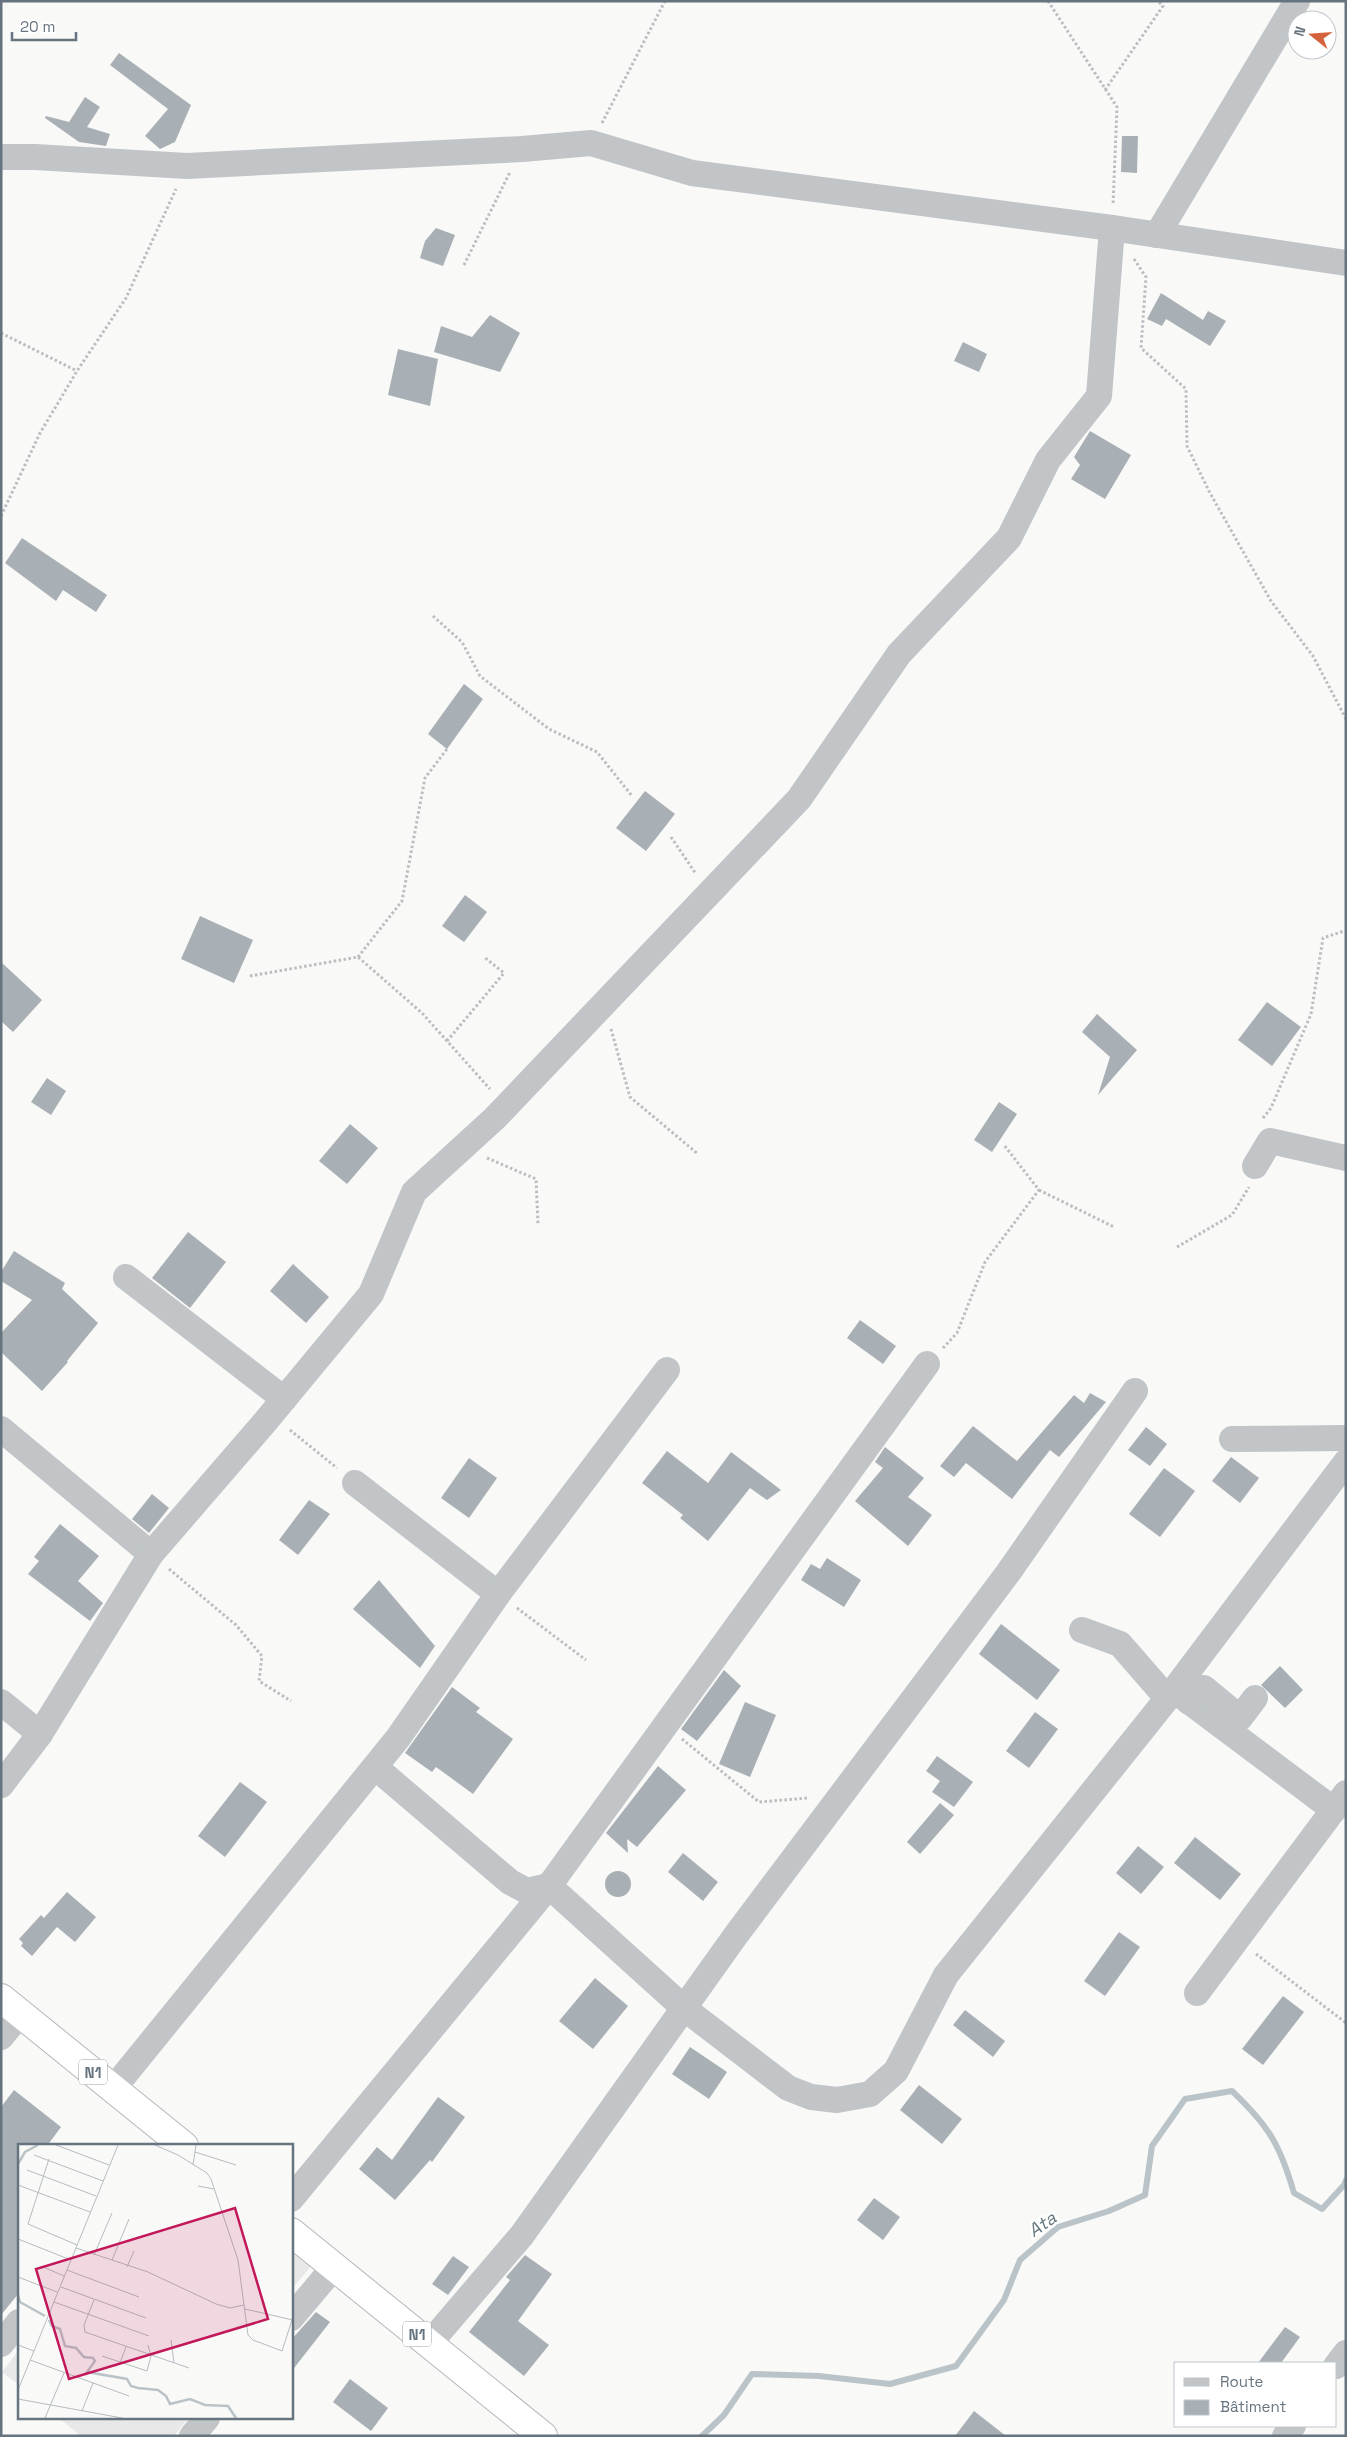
<svg xmlns="http://www.w3.org/2000/svg" width="1347" height="2437" font-family="'Space Grotesk',sans-serif">
	<style>
		.built { fill: #e7e8e7 }
		.lines { fill: none; stroke-linecap: round; stroke-linejoin: round }
		.stream { stroke: #bac4c8; stroke-width: 6 }
		.building { fill: #a9b0b5 }
		.highway-casing { stroke: #b4b8bb; stroke-width: 30 }
		.path { stroke: #bbbec0; stroke-width: 3; stroke-dasharray: 2.5 2.5; stroke-linecap: butt }
		.minor { stroke: #c1c5c8; stroke-width: 26 }
		.highway { stroke: #fff; stroke-width: 28 }
		.labels { text-anchor: middle; dominant-baseline: central; stroke-width: 5; stroke-linejoin: round; paint-order: stroke }
		.shield { fill: #fff; stroke: #949ea5; stroke-width: 1 }
		.shield-label { font-size: 15px; font-weight: bold; fill: #66747f }
		.water-label { font-size: 18px; font-style: italic; fill: #677980; stroke: #fff }
		.inset-river { fill: none; stroke: #bac4c8; stroke-width: 2.5 }
		.inset-road { fill: none; stroke: #b5bcc0; stroke-width: 1 }
		.view { fill: #c2185b; fill-opacity: 0.15; stroke: #c2185b; stroke-width: 2.5 }
		.inset-edge { fill: none; stroke: #66747f; stroke-width: 2.5 }
	</style>
	<rect width="100%" height="100%" fill="#f9f9f7"/>
	<g class="built">
		<polygon points="291,2248 312,2265 291,2290"/>
		<polygon points="19,2350 19,2385 2,2372"/>
		<polygon points="59,2418 188,2418 174,2436 81,2436"/>
	</g>
	<g class="lines">
		<path class="stream" d="M702,2436L724,2415L752,2374L819,2376L890,2384L956,2366L1004,2300L1020,2260L1058,2227L1109,2211L1145,2195L1152,2146L1185,2099L1232,2091C1269,2126 1280,2145 1294,2193L1322,2209L1344,2185L1346,2180"/>
	</g>
	<g class="building">
		<polygon points="119,53 191,105 175,142 160,149 145,136 168,109 110,65"/>
		<polygon points="85,97 100,107 87,127 110,134 106,146 79,142 45,118 46,116 69,122"/>
		<polygon points="1122,136 1138,136 1137,173 1121,172"/>
		<polygon points="436,228 455,235 443,266 420,258 425,241"/>
		<polygon points="1161,293 1203,320 1208,311 1226,321 1210,346 1166,319 1162,326 1147,319"/>
		<polygon points="490,315 520,333 500,372 434,352 441,326 472,337"/>
		<polygon points="963,342 987,354 979,372 954,361"/>
		<polygon points="398,349 438,359 430,406 388,395"/>
		<polygon points="1090,431 1131,455 1105,499 1071,479 1080,465 1074,457"/>
		<polygon points="22,538 107,595 96,612 63,590 56,601 5,563"/>
		<polygon points="464,684 483,699 447,749 428,734"/>
		<polygon points="645,791 675,814 646,851 616,828"/>
		<polygon points="465,895 487,912 464,942 442,926"/>
		<polygon points="200,916 253,940 234,983 181,959"/>
		<polygon points="1,962 42,1000 13,1032 1,1021"/>
		<polygon points="1267,1002 1301,1027 1272,1066 1238,1040"/>
		<polygon points="1097,1014 1137,1050 1098,1095 1110,1057 1082,1032"/>
		<polygon points="47,1078 66,1091 51,1115 31,1102"/>
		<polygon points="999,1102 1017,1114 992,1152 974,1140"/>
		<polygon points="350,1124 378,1148 347,1184 319,1161"/>
		<polygon points="188,1232 226,1262 190,1308 152,1278"/>
		<polygon points="14,1251 65,1283 62,1289 98,1323 67,1361 68,1362 42,1391 1,1352 1,1333 32,1300 1,1281 1,1272"/>
		<polygon points="293,1264 329,1297 306,1323 270,1291"/>
		<polygon points="860,1320 896,1346 883,1364 847,1338"/>
		<polygon points="1090,1393 1106,1402 1059,1457 1050,1450 1012,1499 966,1463 954,1477 940,1466 973,1426 1017,1461 1074,1395 1084,1403"/>
		<polygon points="1146,1427 1167,1444 1150,1466 1128,1450"/>
		<polygon points="885,1447 924,1478 908,1497 932,1515 908,1546 855,1501 883,1468 875,1462"/>
		<polygon points="667,1451 708,1483 731,1452 781,1490 767,1500 750,1488 708,1541 680,1518 683,1515 642,1483"/>
		<polygon points="1231,1457 1259,1478 1240,1503 1212,1481"/>
		<polygon points="469,1458 497,1478 469,1518 441,1498"/>
		<polygon points="1164,1468 1195,1491 1160,1537 1129,1514"/>
		<polygon points="152,1494 169,1508 149,1533 132,1519"/>
		<polygon points="309,1500 330,1514 298,1555 279,1540"/>
		<polygon points="60,1524 99,1556 78,1581 103,1603 90,1621 28,1574 39,1561 34,1557"/>
		<polygon points="827,1558 861,1580 844,1607 801,1580 811,1564 820,1569"/>
		<polygon points="379,1580 435,1646 420,1668 353,1609"/>
		<polygon points="1001,1624 1060,1670 1037,1700 979,1654"/>
		<polygon points="1280,1666 1303,1690 1285,1708 1261,1685"/>
		<polygon points="724,1670 741,1686 697,1741 681,1729"/>
		<polygon points="452,1687 480,1708 476,1712 513,1739 473,1794 436,1767 432,1772 405,1753"/>
		<polygon points="745,1702 776,1715 750,1777 719,1764"/>
		<polygon points="1035,1712 1058,1729 1029,1768 1006,1751"/>
		<polygon points="937,1756 973,1782 954,1807 932,1792 940,1781 926,1771"/>
		<polygon points="658,1766 686,1790 637,1847 627,1839 628,1853 606,1833"/>
		<polygon points="240,1782 267,1802 225,1857 198,1836"/>
		<polygon points="940,1803 954,1815 920,1854 907,1842"/>
		<polygon points="1195,1837 1241,1874 1220,1900 1174,1863"/>
		<polygon points="1138,1846 1164,1867 1141,1894 1116,1873"/>
		<polygon points="683,1853 718,1882 703,1901 668,1872"/>
		<circle cx="618" cy="1884" r="13"/>
		<polygon points="67,1892 96,1917 75,1942 57,1927 32,1956 21,1946 23,1943 19,1939 41,1915 44,1918"/>
		<polygon points="1119,1932 1140,1947 1105,1996 1084,1981"/>
		<polygon points="595,1978 628,2006 593,2049 559,2021"/>
		<polygon points="1283,1996 1304,2012 1263,2065 1242,2049"/>
		<polygon points="965,2010 1005,2041 993,2057 953,2025"/>
		<polygon points="690,2047 727,2072 709,2099 672,2074"/>
		<polygon points="919,2085 962,2119 942,2144 900,2110"/>
		<polygon points="14,2090 61,2127 47,2146 19,2146 19,2293 1,2315 1,2107"/>
		<polygon points="438,2097 465,2117 432,2162 430,2160 395,2200 359,2169 377,2147 392,2160"/>
		<polygon points="874,2198 900,2217 883,2240 857,2220"/>
		<polygon points="525,2255 552,2274 518,2321 549,2345 524,2376 469,2332 510,2280 506,2277"/>
		<polygon points="453,2256 469,2267 448,2295 432,2284"/>
		<polygon points="316,2312 330,2322 291,2372 291,2340"/>
		<polygon points="1285,2327 1300,2337 1281,2363 1258,2363"/>
		<polygon points="350,2379 388,2408 371,2431 333,2402"/>
		<polygon points="974,2411 1006,2436 955,2436"/>
	</g>
	<g class="lines">
		<g class="highway-casing">
			<g id="highway">
				<polyline points="1,1998 184,2146"/>
				<polyline points="291,2232 543,2436"/>
			</g>
		</g>
		<g class="path">
			<polyline points="1048,1 1117,107 1113,205"/>
			<polyline points="1105,90 1163,6 1158,1"/>
			<polyline points="602,123 665,1"/>
			<polyline points="1134,259 1146,277 1141,348 1186,389 1187,446 1210,493 1271,601 1313,656 1346,719"/>
			<polyline points="464,265 510,172"/>
			<polyline points="1,333 77,371"/>
			<polyline points="1,516 40,433 77,371 126,298 176,189"/>
			<polyline points="433,616 462,642 480,676 549,729 597,752 632,796"/>
			<polyline points="671,837 696,874"/>
			<polyline points="358,957 402,901 425,778 447,749"/>
			<polyline points="250,976 358,957 422,1013 490,1089"/>
			<polyline points="611,1029 630,1097 698,1154"/>
			<polyline points="447,1041 504,973 484,957"/>
			<polyline points="1263,1118 1271,1108 1311,1014 1323,938 1344,931"/>
			<polyline points="487,1158 536,1179 538,1224"/>
			<polyline points="1039,1190 1114,1227"/>
			<polyline points="1177,1247 1232,1215 1249,1187"/>
			<polyline points="943,1348 957,1333 985,1262 1039,1190 1004,1145"/>
			<polyline points="290,1430 337,1468"/>
			<polyline points="169,1569 236,1625 262,1656 259,1681 291,1701"/>
			<polyline points="517,1608 586,1660"/>
			<polyline points="682,1739 759,1802 808,1798"/>
			<polyline points="1256,1954 1346,2023"/>
		</g>
		<g class="minor">
			<polyline points="1,157 35,157 187,166 522,149 591,143 692,173 1112,228 1346,263"/>
			<polyline points="1157,235 1297,1"/>
			<polyline points="1255,1166 1270,1141 1346,1158"/>
			<polyline points="126,1277 284,1399"/>
			<polyline points="1,1429 151,1554"/>
			<polyline points="1232,1439 1346,1438"/>
			<polyline points="355,1483 498,1594"/>
			<polyline points="1082,1630 1120,1644 1167,1698"/>
			<polyline points="1174,1690 1334,1810"/>
			<polyline points="1,1702 40,1734"/>
			<polyline points="1189,1702 1204,1688 1240,1718 1255,1698"/>
			<polyline points="375,1767 510,1882 527,1891 549,1886 685,2009 788,2088 811,2097 837,2100 870,2094 896,2071 946,1975 1174,1690 1346,1462"/>
			<polyline points="1,1785 40,1734 151,1554 265,1422 371,1294 414,1192 495,1118 799,799 899,654 1009,538 1048,460 1099,396 1112,228"/>
			<polyline points="1197,1993 1346,1793"/>
			<polyline points="1,2037 20,2014"/>
			<polyline points="113,2089 398,1738 498,1594 667,1370"/>
			<polyline points="291,2199 549,1886 927,1364"/>
			<polyline points="291,2318 334,2267"/>
			<polyline points="1,2344 19,2322"/>
			<polyline points="429,2344 522,2235 736,1935 1008,1573 1135,1391"/>
			<polyline points="1336,2366 1346,2353"/>
			<polyline points="192,2436 207,2418"/>
			<polyline points="1285,2436 1293,2426"/>
		</g>
		<use href="#highway" class="highway"/>
	</g>
	<g class="labels">
		<g class="shield">
			<rect x="79" y="2059.5" width="28" height="25" rx="4"/>
			<rect x="403" y="2321.5" width="28" height="25" rx="4"/>
		</g>
		<g class="shield-label">
			<text x="93" y="2072">N1</text>
			<text x="417" y="2334">N1</text>
		</g>
		<g class="water-label">
			<text transform="translate(1042 2224) rotate(-35)">Ata</text>
		</g>
	</g>
	<g transform="translate(18 2144)">
		<rect width="275" height="275" fill="#f9f9f7"/>
		<path class="inset-river" d="M0,20L7,8L20,1M0,151L2,158L27,172M31,176L34,182L42,185L47,202L58,204L66,213L75,214L77,217L69,228L109,235L113,242L120,244L140,246L148,252L152,260L172,255L187,261L210,262L218,274"/>
		<path class="inset-road" d="M38,1L91,21M137,1L160,11L189,29L193,35L220,116L230,191L235,196L264,207L274,176M177,8L218,21M16,11L85,37M31,15L10,80L59,101M175,21L178,1M9,26L78,52M0,41L72,68M180,42L196,45M0,95L53,116M58,104L130,128L198,160L212,164L226,161M76,111L94,69M94,116L111,75M23,122L46,132M109,123L116,107M49,126L121,153M0,133L39,148M43,143L128,174M76,156L66,181L67,188L171,224M36,158L131,192M227,165L275,176M153,196L156,219M0,201L16,207M84,212L129,227L133,212L130,201M12,216L111,252M102,219L108,203M0,246L100,1M0,255L104,274M64,267L75,239M27,274L46,229"/>
		<path class="view" d="M217,64L250,175L51,235L18,125Z"/>
		<rect width="275" height="275" class="inset-edge"/>
	</g>
	<rect width="1347" height="2437" fill="none" stroke="#66747f" stroke-width="5"/>
	<rect x="1174" y="2362" width="162" height="65" fill="#ffffff" stroke="#c2c7cc"/>
	<rect x="1184" y="2378" width="25" height="8" fill="#c1c5c8" stroke="#c2c7cc"/>
	<text x="1220" y="2387" font-size="15" fill="#66747f">Route</text>
	<rect x="1184" y="2400" width="25" height="15" fill="#a9b0b5" stroke="#c2c7cc"/>
	<text x="1220" y="2412" font-size="15" fill="#66747f">Bâtiment</text>
	<g transform="translate(1312 35) rotate(287)"><circle r="24" fill="#ffffff" stroke="#c2c7cc"/>
	<path d="M0-4L9 19L0 12L-9 19Z" fill="#d4623c"/>
	<text y="-8" font-size="14" font-weight="bold" text-anchor="middle" fill="#66747f">N</text>
	</g>
	<path d="M12 32v8h64v-8" fill="none" stroke="#66747f" stroke-width="2.5"/>
	<text x="20" y="32" font-size="15" fill="#66747f" stroke="#ffffff" stroke-width="4" paint-order="stroke">20 m</text>
</svg>
